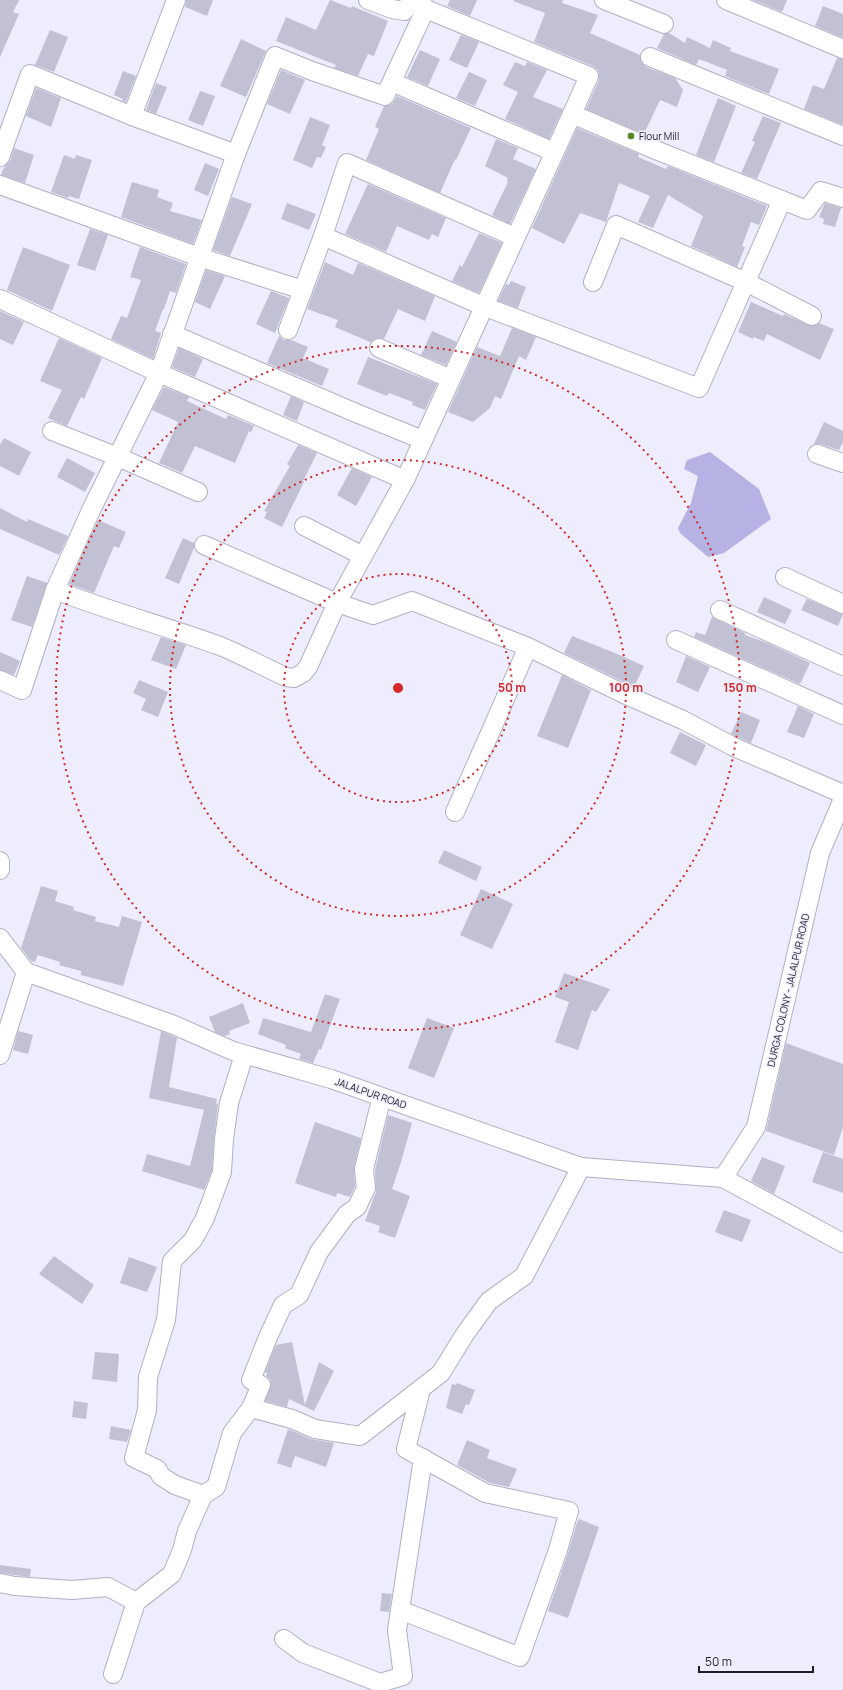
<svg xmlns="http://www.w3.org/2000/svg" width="843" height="1690" font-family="Manrope,sans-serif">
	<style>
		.water { fill: #b6b2e3 }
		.building { fill: #c2c1d4 }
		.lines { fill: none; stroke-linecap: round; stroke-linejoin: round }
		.minor-casing { stroke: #b2b0c3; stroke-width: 20 }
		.minor { stroke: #fff; stroke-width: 18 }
		.ring { fill: none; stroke: #d62828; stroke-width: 2; stroke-dasharray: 2 4 }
		.poi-dot { fill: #55871d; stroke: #eeedfd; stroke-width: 1.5 }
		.labels { text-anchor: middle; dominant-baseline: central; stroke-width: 3; stroke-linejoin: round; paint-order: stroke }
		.poi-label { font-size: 10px; fill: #1f1e25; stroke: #eeedfd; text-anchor: start }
		.street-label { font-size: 10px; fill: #1f1e25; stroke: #eeedfd }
		.centre { fill: #d62828; stroke: #eeedfd; stroke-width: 2 }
		.ring-label { font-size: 12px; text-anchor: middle; font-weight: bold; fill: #d62828; stroke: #eeedfd; stroke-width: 3; stroke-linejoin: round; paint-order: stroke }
	</style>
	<rect width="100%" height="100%" fill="#eeedfd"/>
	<polygon class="water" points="710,452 759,489 771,519 724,553 708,557 680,533 678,528 691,503 698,476 684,469 687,460"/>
	<g class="building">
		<polygon points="0,0 19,0 13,12 19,14 0,57"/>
		<polygon points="186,0 213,0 207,16 185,7"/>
		<polygon points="330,0 351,8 352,6 388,21 374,56 368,54 358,76 334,68 336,65 276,41 286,17 316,30"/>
		<polygon points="450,0 477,0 470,16 447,6"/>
		<polygon points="514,0 563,0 562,3 598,15 590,33 640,55 642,63 646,67 675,78 683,90 677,107 660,100 644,134 586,109 599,80 599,74 598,70 593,66 534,42 545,13 513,1"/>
		<polygon points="753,0 787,0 782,12"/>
		<polygon points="823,6 843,14 843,38 815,26"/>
		<polygon points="50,30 68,37 54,72 35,65"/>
		<polygon points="669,33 685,43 687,37 710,48 713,40 731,48 730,51 779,69 769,94 725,76 727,70 699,59 696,65 657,48 664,34"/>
		<polygon points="461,35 479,42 467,68 449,60"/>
		<polygon points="241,39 266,51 246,97 220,86"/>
		<polygon points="420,50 440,59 428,86 407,77"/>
		<polygon points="837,58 843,59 843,125 804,109 813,85 824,89"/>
		<polygon points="515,62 525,66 527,62 547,70 533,97 563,109 549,139 505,119 518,92 503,85"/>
		<polygon points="281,70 305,80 290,114 267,104"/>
		<polygon points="123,71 136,76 126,102 122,101 123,99 114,95"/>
		<polygon points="469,72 487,80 475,106 456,98"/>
		<polygon points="156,83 167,87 156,114 146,110"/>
		<polygon points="36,88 61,98 51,127 26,116"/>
		<polygon points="200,91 215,96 203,126 188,120"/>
		<polygon points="397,96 471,128 456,160 455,159 440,193 366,160 379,129 375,127 384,106 392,104"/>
		<polygon points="718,98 736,106 714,162 696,155"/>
		<polygon points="763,116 781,123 757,179 741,173 755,142 752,141"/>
		<polygon points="310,117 330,125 322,145 326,147 321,158 317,157 312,168 293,160"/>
		<polygon points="577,128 639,154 638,157 666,169 668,166 767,206 759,225 751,222 742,246 745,247 737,267 691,246 703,216 668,195 653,228 638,222 650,196 619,183 606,222 580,213 564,244 532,228"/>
		<polygon points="496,139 518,148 513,159 536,169 510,224 492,215 508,182 507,181 508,178 485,166"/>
		<polygon points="14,148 34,155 25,183 1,175 4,167 10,161"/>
		<polygon points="64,155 75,159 76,155 92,160 79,199 69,196 68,198 51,192"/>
		<polygon points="205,163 219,169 208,196 194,190"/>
		<polygon points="132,182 159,190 157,197 173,203 170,211 202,220 193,244 121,217"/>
		<polygon points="368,184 446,218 438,237 432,234 429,240 397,226 386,252 345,234"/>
		<polygon points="232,197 252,204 230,256 213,250"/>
		<polygon points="287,203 316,214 309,230 281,219"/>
		<polygon points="825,203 841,208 835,227 823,224 824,219 819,217"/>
		<polygon points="90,229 108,235 95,271 77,265"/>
		<polygon points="479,233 502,243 479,293 452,281 460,265 462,267"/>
		<polygon points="23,247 70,265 52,311 7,290"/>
		<polygon points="140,247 186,264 176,293 170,291 164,309 163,309 155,331 161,333 153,359 111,339 121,316 127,318 141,280 130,277"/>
		<polygon points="325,262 353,275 358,263 435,296 425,321 398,309 384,339 377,338 370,342 335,327 338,320 307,309"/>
		<polygon points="206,270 225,276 210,309 195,302"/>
		<polygon points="511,281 526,287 518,308 498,301 506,284 509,285"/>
		<polygon points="271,291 289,298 275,333 256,324"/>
		<polygon points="751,302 783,316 784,314 808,325 813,326 819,323 834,329 820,360 767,334 764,341 753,337 753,339 738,332"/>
		<polygon points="0,311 24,322 13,345 0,339"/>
		<polygon points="512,328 536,337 526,360 519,356 501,399 495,396 490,408 473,422 448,412 477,347 500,356"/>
		<polygon points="432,331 457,342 446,365 421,355"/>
		<polygon points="279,336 284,340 291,340 308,347 303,358 329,369 322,386 267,363"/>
		<polygon points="59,338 102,358 84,399 81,397 67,426 48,418 62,390 40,381"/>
		<polygon points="179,348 203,359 195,377 172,367"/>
		<polygon points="368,357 437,384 425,410 412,405 413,402 389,393 387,396 357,384"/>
		<polygon points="164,387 189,397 187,401 226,419 228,415 254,426 251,432 249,431 235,463 195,446 182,473 159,463 178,422 152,410"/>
		<polygon points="291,396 304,402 297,421 283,415"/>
		<polygon points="824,422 843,431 843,442 839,450 820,444 814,444"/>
		<polygon points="4,438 31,452 19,476 0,466 0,445"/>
		<polygon points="298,445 317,453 303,481 304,482 282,527 264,518 267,512 264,511 290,466 287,464"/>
		<polygon points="67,458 95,473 85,492 57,477"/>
		<polygon points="352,468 372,477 356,506 337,495"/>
		<polygon points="0,508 27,522 28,519 68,536 59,555 0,529"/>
		<polygon points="98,520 126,532 119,548 114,546 94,593 69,584"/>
		<polygon points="183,538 194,543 194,548 179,584 165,578"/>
		<polygon points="27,576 47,583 32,627 11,620"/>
		<polygon points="764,597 792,610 785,624 757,612"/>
		<polygon points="807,599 843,614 838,626 801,610"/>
		<polygon points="712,617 745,633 745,635 770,644 810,663 800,684 694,637 696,632 705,635"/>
		<polygon points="572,636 615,653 644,666 634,687 564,653"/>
		<polygon points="161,637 186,645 176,669 151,660"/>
		<polygon points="0,652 20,661 14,675 0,670"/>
		<polygon points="686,656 710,667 698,692 676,682"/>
		<polygon points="562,675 591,690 568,748 537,736"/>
		<polygon points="139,680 168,692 158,717 141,710 146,699 133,693"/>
		<polygon points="798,706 814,714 804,738 787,732"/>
		<polygon points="741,712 760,720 751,743 731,734"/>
		<polygon points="680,732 706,745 696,766 670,753"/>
		<polygon points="444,850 482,867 476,881 438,863"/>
		<polygon points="41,886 58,891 55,901 74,907 73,910 96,917 95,921 119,927 122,916 142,922 123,986 81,975 81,971 59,965 60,962 38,955 35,962 31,961 21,948"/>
		<polygon points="481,889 513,904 492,949 460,935"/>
		<polygon points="564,973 610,989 596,1012 592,1010 578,1050 555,1042 569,1002 555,997"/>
		<polygon points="325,994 340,999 321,1050 319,1049 313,1063 299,1059 301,1054 285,1048 286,1045 258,1034 263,1018 311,1032"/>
		<polygon points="243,1003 250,1023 229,1031 230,1034 224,1036 215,1032 209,1017"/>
		<polygon points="427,1018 454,1028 434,1078 408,1068"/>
		<polygon points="18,1031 33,1035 28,1054 13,1050"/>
		<polygon points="161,1031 177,1038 169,1087 217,1099 216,1103 218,1104 214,1138 212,1170 204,1190 142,1171 147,1154 190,1166 204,1110 149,1098"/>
		<polygon points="786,1043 843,1064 843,1127 834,1155 766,1131"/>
		<polygon points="388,1115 412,1123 401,1162 392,1189 410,1196 395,1238 378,1232 380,1226 365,1221 376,1192 375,1170"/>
		<polygon points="315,1122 361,1138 354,1167 355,1186 350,1197 337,1193 336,1197 295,1183"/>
		<polygon points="823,1152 843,1159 843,1193 812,1182"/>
		<polygon points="762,1157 785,1166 774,1194 751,1181"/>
		<polygon points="724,1210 751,1220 742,1242 715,1232"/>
		<polygon points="54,1256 94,1285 82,1304 39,1274"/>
		<polygon points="129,1257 157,1267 147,1292 120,1283"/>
		<polygon points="292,1342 305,1405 319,1362 334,1371 314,1411 289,1399 287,1407 265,1401 271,1384 270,1379 266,1376 267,1373 265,1372 276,1345"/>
		<polygon points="95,1352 119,1354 117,1382 92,1379"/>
		<polygon points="457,1383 475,1390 469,1405 466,1404 462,1414 446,1408 452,1384 456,1385"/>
		<polygon points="74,1401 88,1403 86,1419 72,1417"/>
		<polygon points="111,1426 131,1430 127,1442 109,1439"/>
		<polygon points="288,1429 311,1439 334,1443 326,1467 295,1456 291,1468 277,1463"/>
		<polygon points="467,1440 490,1450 487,1458 517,1469 509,1487 490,1483 457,1465"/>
		<polygon points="579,1519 599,1527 568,1618 548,1611 568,1553 577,1523"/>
		<polygon points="0,1565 31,1569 30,1577 0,1573"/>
		<polygon points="382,1593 392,1594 389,1612 380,1611"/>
	</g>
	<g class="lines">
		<g class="minor-casing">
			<g id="minor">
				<polyline points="368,0 392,9 404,11 412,0"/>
				<polyline points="604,0 664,24"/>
				<polyline points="726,0 843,49"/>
				<polyline points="411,3 589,76 572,114"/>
				<polyline points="650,57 843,136"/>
				<polyline points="392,82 554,152"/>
				<polyline points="132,116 176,0"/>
				<polyline points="0,157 30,74 132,116 236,154"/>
				<polyline points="0,185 199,257 303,290"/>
				<polyline points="323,236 483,306 699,388 782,200"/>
				<polyline points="593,282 616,225 746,282 812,316"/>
				<polyline points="0,299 159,373 405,480 572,114 658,151 807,210 821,191 843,198"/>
				<polyline points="288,330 323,236 347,163 515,237"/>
				<polyline points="172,334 356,413 423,440"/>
				<polyline points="379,348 451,379"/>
				<polyline points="52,431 118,457 198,492"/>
				<polyline points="817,454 843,463"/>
				<polyline points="304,526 363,556"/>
				<polyline points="204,545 337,603 373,615 412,601 528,647 624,694 683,720 734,747 843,794"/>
				<polyline points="785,577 843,604"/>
				<path d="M55,590C109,611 165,626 220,646C242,655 264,667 286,677L294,678L303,673L308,667L337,603L405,480"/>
				<polyline points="720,610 843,666"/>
				<polyline points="676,640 843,715"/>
				<polyline points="0,680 22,690 55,590 93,506 159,373 236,154 275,56 312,71 385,96 426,8"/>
				<polyline points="455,812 528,647"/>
				<polyline points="0,861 0,870"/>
				<polyline points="0,938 26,972"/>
				<polyline points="26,972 174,1025 233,1051 331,1079 581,1167 723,1178 843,1243"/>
				<polyline points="0,1055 26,972"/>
				<polyline points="723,1178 756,1127 820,853 843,799"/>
				<polyline points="251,1408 292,1419 315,1429 360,1436 441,1373 465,1334 489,1301 524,1276 581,1167"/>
				<polyline points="203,1495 175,1485 161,1476 157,1469 134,1458 147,1410 148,1377 166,1320 172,1261 193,1240 205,1218 222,1172 224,1139 229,1103 244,1055"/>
				<polyline points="0,1583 15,1586 72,1590 108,1587 136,1602"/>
				<polyline points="400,1610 520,1657 558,1550 569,1511 485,1493 406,1449 421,1389"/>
				<polyline points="284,1639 303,1653 380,1683 403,1676 397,1630 423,1458"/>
				<polyline points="113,1674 136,1602 172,1574 182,1550 187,1531 203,1495 216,1487 232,1433 251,1408 261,1385 251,1380 268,1337 283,1305 299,1295 319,1252 347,1214 357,1207 366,1188 364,1169 380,1104"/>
			</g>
		</g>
		<use href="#minor" class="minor"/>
	</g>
	<g class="ring">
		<circle cx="398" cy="688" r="114"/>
		<circle cx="398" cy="688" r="228"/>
		<circle cx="398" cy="688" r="342"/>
	</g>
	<circle class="poi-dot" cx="631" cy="136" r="4"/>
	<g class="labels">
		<g class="poi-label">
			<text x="639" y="136">Flour Mill</text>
		</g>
		<g class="street-label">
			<text transform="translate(788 990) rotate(-77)">DURGA COLONY - JALALPUR ROAD</text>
			<text transform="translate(371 1093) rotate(19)">JALALPUR ROAD</text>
		</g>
	</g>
	<circle cx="398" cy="688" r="6" class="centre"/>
	<g class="ring-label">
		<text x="512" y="692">50 m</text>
		<text x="626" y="692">100 m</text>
		<text x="740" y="692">150 m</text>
	</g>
	<path d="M699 1666v6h114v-6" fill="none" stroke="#1f1e25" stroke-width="2"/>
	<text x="705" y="1666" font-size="12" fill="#1f1e25" stroke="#eeedfd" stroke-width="3" paint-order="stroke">50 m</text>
</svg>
